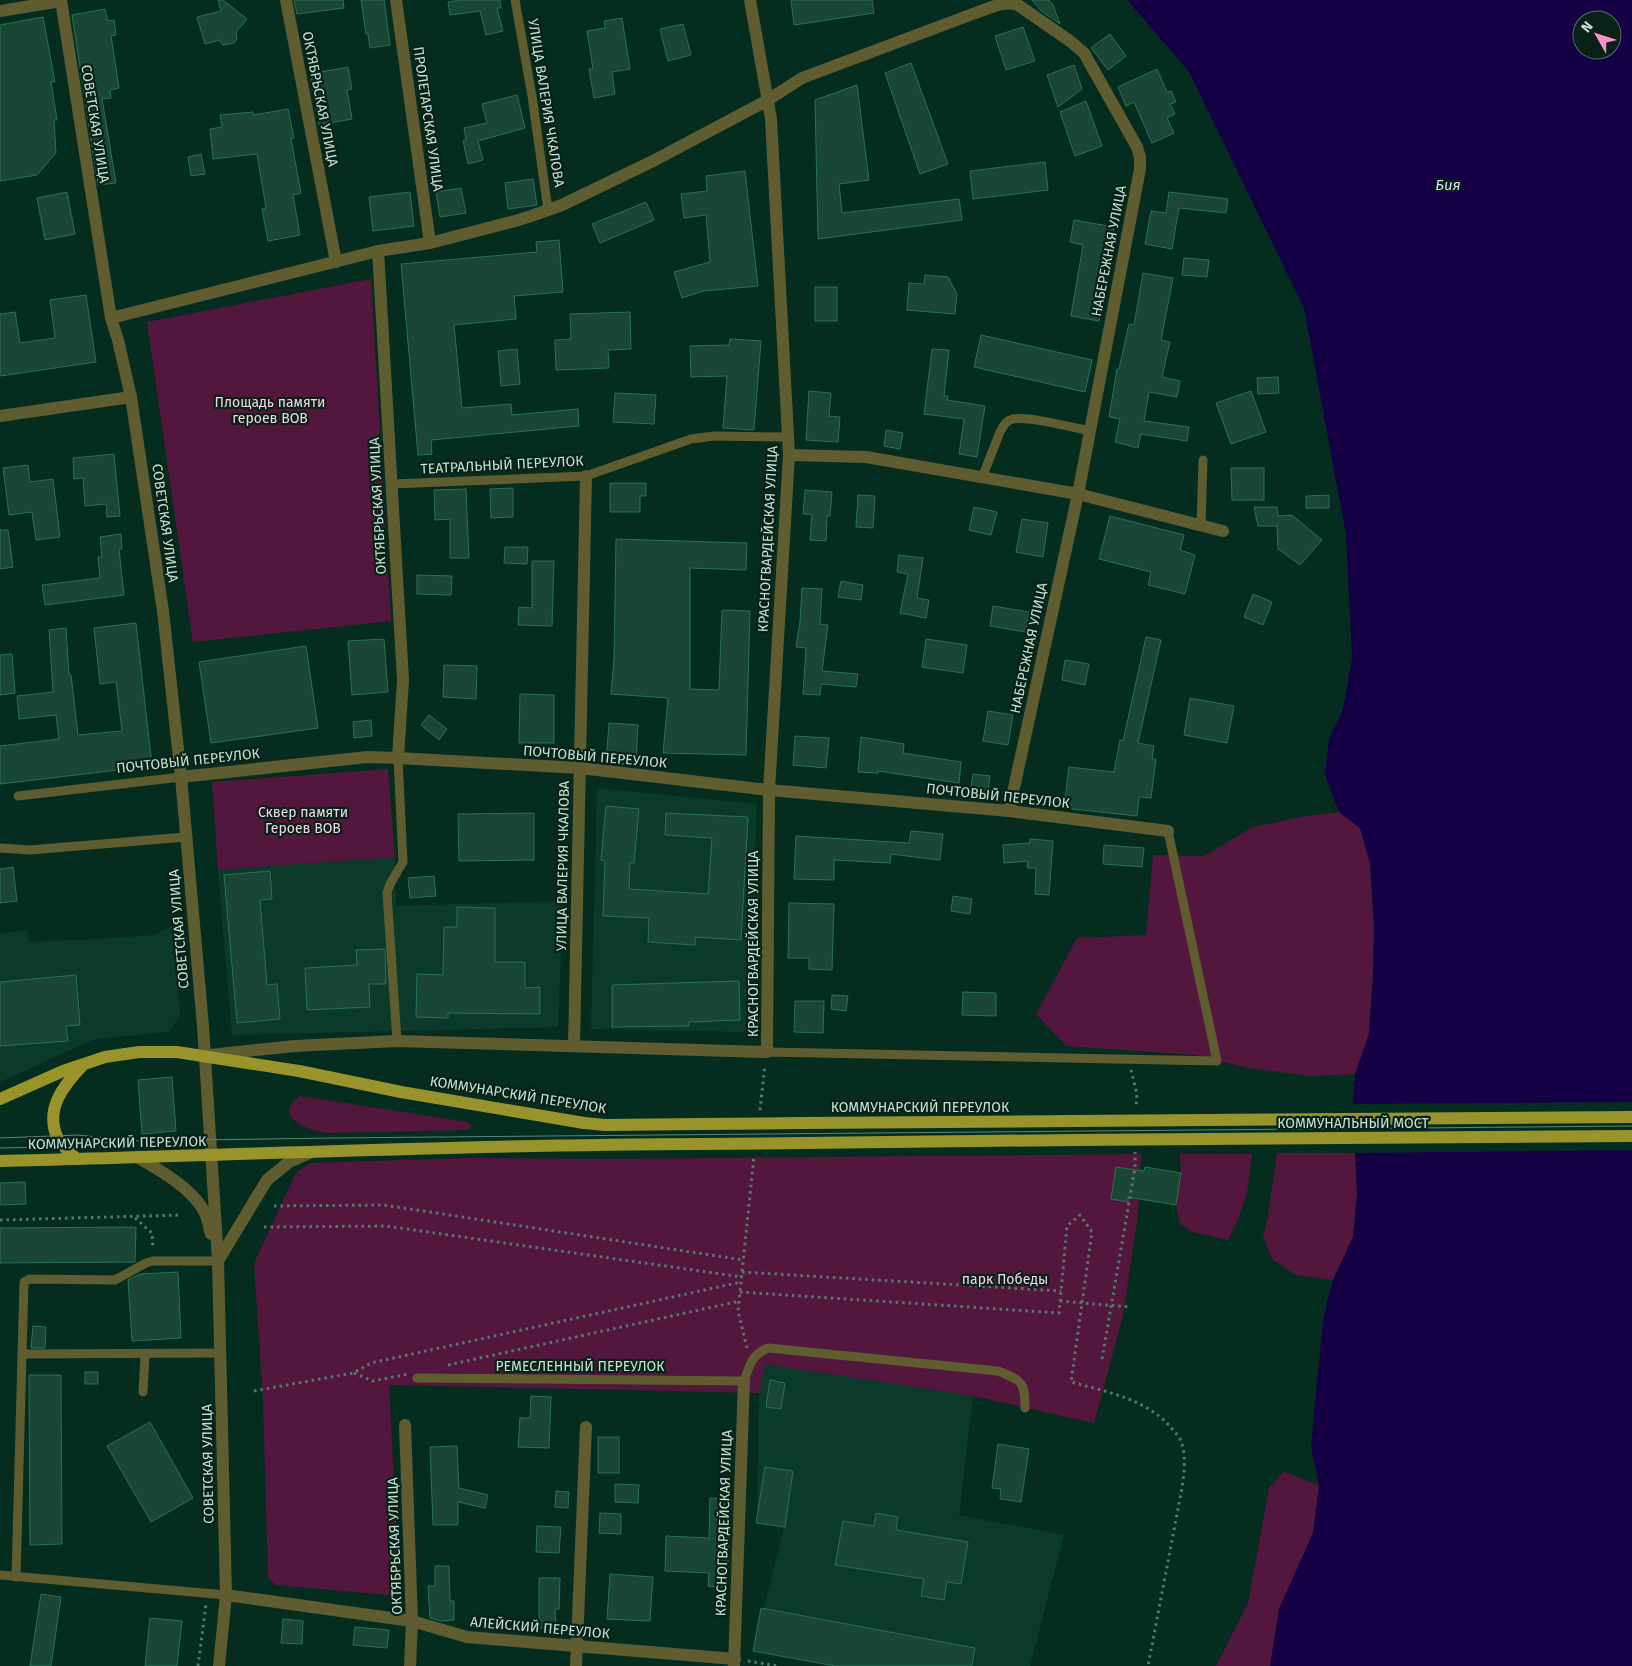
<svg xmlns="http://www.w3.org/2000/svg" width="1632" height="1666" font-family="'Fira Sans',sans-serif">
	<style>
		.built { fill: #0b3a2b }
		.green { fill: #53173d }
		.water { fill: #160045; fill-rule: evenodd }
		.pier { fill: #042d1f }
		.building { fill: #1a4635; stroke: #277257 }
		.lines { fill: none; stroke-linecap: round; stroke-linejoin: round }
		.path { stroke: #547a6c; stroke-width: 3; stroke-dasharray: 2.5 4; stroke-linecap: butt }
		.service { stroke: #5f5c30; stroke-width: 9 }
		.minor { stroke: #5f5c30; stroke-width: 12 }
		.tertiary { stroke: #5f5c30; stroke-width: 12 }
		.primary { stroke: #99932b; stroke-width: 12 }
		.tram { stroke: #5e8475; stroke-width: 1 }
		.primary-bridge { stroke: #99932b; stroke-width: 12 }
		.labels { text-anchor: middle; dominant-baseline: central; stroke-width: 4.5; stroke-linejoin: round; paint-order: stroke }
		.street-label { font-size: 14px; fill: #c1e3d3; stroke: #0a2118 }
		.park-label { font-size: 14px; fill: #f1d6e4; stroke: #0a2118 }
		.water-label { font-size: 15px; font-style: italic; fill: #dbdbf4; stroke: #0a2118 }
	</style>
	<rect width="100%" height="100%" fill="#042d1f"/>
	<g class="built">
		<polygon points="597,788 757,804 746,1032 591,1029"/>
		<polygon points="395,857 396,906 563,901 558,1027 232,1035 218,870"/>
		<polygon points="172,926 180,1016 168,1032 95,1039 0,1082 0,934 27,930 29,942 80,940 155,935"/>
		<polygon points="765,1364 973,1396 959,1515 1064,1535 1030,1666 835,1666 753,1651 784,1527 757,1523 759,1393"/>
	</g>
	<g class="green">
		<polygon points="371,279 391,621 193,642 147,322"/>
		<polygon points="388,769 395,857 218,870 212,782"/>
		<polygon points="1339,812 1360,828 1370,863 1374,928 1373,976 1369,1034 1355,1074 1310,1076 1248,1068 1195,1055 1066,1046 1036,1014 1077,938 1146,935 1153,855 1204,856 1253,827 1306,816"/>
		<path d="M300,1096L467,1122L471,1124V1127L468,1130L326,1133C307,1130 271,1116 300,1096Z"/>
		<polygon points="1277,1153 1355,1153 1357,1194 1353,1237 1333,1280 1296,1275 1272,1259 1263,1236 1268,1217"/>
		<polygon points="1141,1154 1138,1215 1123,1316 1094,1423 973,1396 765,1364 759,1393 389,1385 400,1596 276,1585 268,1578 263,1398 254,1263 296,1173 310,1163 463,1158 605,1159"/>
		<polygon points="1180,1154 1252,1154 1247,1193 1239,1217 1228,1240 1193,1232 1180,1224 1176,1205 1181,1173"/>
		<polygon points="1284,1471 1319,1486 1313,1533 1279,1609 1270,1666 1216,1666 1248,1603 1269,1488"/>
	</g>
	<path class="water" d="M1127,0H1632V1666H1270L1279,1609L1313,1533L1319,1486L1311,1447L1315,1402L1323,1322L1328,1298L1333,1280L1353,1237L1357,1194L1353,1104L1355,1074L1369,1034L1373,976L1374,928L1370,863L1360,828L1339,812L1325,775L1329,739L1343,709L1352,658L1346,535L1304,308L1189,72ZM1582,20H1612V50H1582Z"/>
	<polygon class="pier" points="1632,1102 1632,1150 1352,1153 1350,1104"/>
	<g class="building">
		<polygon points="218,0 223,0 247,19 236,32 237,39 234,43 223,45 219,40 205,44 197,17 221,11"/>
		<polygon points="294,0 343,0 344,8 297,14"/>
		<polygon points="361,0 384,0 390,45 370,48 368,34 366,34"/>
		<polygon points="460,0 500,0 501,8 497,8 503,31 486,35 480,11 450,15 448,2"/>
		<polygon points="791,0 872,0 874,13 794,25"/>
		<polygon points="1032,0 1049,0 1053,5 1060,24 1041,11"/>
		<polygon points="105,9 108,21 114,20 116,35 111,36 119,88 110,90 111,98 102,99 116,183 98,185 72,15"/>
		<polygon points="43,17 55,82 51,82 57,120 54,120 56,153 37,175 0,181 0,25"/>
		<polygon points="622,18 630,69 612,72 615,94 594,98 589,69 593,69 587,31 605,28 604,21"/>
		<polygon points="683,24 691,55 668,61 660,29"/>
		<polygon points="1023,27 1035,61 1006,70 995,36"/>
		<polygon points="1110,34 1126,56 1108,70 1091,48"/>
		<polygon points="911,63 948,164 920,174 885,73"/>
		<polygon points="1074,65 1082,89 1058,107 1047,75"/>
		<polygon points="348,67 352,89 347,90 352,119 319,125 310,74"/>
		<polygon points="1157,69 1167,92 1171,91 1176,102 1170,104 1175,114 1167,118 1174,133 1152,143 1134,102 1126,106 1118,87"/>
		<polygon points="857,85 869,180 839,184 842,213 959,199 962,220 818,239 815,100"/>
		<polygon points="517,95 525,128 478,141 483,160 468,164 463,141 466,139 464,128 487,123 482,104"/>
		<polygon points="1086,101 1102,146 1075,156 1060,112"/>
		<polygon points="288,109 294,138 291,139 301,193 293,195 300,235 268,241 262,209 266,208 257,154 213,159 210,129 222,127 220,115 253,112 253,115"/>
		<polygon points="201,154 205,174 191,176 188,157"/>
		<polygon points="1045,162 1048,190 973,199 970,171"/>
		<polygon points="745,171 758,286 703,291 682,298 674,272 710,262 706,215 684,218 681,194 707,191 706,176"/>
		<polygon points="533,179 537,205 508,209 505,183"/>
		<polygon points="461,188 466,213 440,217 436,192"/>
		<polygon points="67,192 75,234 45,240 37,198"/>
		<polygon points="410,192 414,226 373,231 369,197"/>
		<polygon points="1169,192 1228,199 1226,213 1179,208 1172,249 1145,244 1151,211 1166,213"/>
		<polygon points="646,202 654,220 600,243 592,224"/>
		<polygon points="1074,220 1114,227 1099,321 1071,316 1083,245 1070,242"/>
		<polygon points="559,240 563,292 514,296 516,319 454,325 462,408 511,404 512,415 578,409 579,426 431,440 432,454 418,455 401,264 537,252 536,242"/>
		<polygon points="1184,258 1209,260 1207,277 1182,275"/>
		<polygon points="1143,273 1173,278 1161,340 1170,342 1162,377 1180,381 1177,397 1149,392 1144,421 1189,427 1187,441 1141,434 1138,448 1115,442 1120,419 1109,417 1117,369 1119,369 1129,324 1134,325"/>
		<polygon points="925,275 948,277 957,294 955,314 907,310 909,283 924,284"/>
		<rect x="815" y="287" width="22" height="34"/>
		<polygon points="86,295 96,362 0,376 0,314 15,312 20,343 55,338 50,300"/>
		<polygon points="630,312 631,349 608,350 609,368 556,370 555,340 571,339 570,314"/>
		<polygon points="981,335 1092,360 1085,392 974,367"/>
		<polygon points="730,339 761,341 754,430 723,428 727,376 691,377 690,346 729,345"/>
		<polygon points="517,349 520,384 501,386 498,351"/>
		<polygon points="932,349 949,350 944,396 948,396 947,400 985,406 977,457 959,454 964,419 924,414"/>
		<polygon points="1278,377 1279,393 1258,394 1257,378"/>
		<polygon points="809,391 831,393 829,416 840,417 838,442 806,440"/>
		<polygon points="1251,391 1266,432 1231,444 1216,403"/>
		<polygon points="615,393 656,395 654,424 613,422"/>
		<polygon points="886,430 903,433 900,449 884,446"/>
		<polygon points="114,454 120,516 107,517 106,504 85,506 83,478 74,479 73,458"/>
		<polygon points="28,465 30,482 53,479 60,537 36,540 32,512 9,515 3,468"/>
		<polygon points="1231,468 1264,468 1264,500 1232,500"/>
		<polygon points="610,483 646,483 646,496 640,496 640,512 610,512"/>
		<polygon points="513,488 513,517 491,518 490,489"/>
		<polygon points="466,489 469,558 450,558 450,519 435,520 434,490"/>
		<polygon points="805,490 832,492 830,516 827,516 826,541 810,540 812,514 803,514"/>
		<polygon points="858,495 875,496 873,528 856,527"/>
		<polygon points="1329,495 1329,508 1306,508 1306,496"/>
		<polygon points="974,507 997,512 991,535 969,530"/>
		<polygon points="1254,507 1277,507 1278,516 1292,515 1322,540 1300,565 1278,549 1277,526 1258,526"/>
		<polygon points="1110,516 1184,535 1180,550 1195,555 1185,594 1148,585 1151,572 1099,559"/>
		<polygon points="1022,519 1048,523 1043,557 1016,552"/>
		<polygon points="0,530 8,530 13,567 0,569"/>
		<polygon points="121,534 122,549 119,549 124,595 45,605 42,585 100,578 98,557 102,557 100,537"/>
		<polygon points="616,539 747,543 746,570 690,568 690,689 719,690 722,610 750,611 746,755 663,753 668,698 611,694 614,658"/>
		<polygon points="505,547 528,547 527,564 504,563"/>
		<polygon points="899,555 923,558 917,598 929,600 926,618 900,613 908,574 897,572"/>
		<polygon points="532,561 554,561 552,626 518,625 519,607 532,608"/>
		<polygon points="417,575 452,576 451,595 417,594"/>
		<polygon points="841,581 863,585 861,600 838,597"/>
		<polygon points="802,588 822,589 820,624 828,625 822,671 858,674 856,687 821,684 820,695 803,694 806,648 796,647 800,622"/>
		<polygon points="1253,594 1272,602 1263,625 1244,617"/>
		<polygon points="993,606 1029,612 1026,632 990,626"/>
		<polygon points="136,623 152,766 0,784 0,746 59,739 56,715 19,719 17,696 53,692 49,630 66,628 69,675 71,675 78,735 122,731 116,682 100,684 94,628"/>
		<polygon points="1146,637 1161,640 1138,743 1154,746 1152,759 1156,759 1151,798 1139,797 1137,816 1064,808 1069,767 1114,772 1120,740 1123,741"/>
		<polygon points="384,639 388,692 352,695 348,641"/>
		<polygon points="926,639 967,645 963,673 922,667"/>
		<polygon points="306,646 318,728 211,743 199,662"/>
		<polygon points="12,654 15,693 0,695 0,655"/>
		<polygon points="1065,660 1089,664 1085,685 1062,680"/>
		<polygon points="444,665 477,666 476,699 443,697"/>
		<polygon points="520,694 554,695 554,743 519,743"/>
		<polygon points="1190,698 1234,706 1227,743 1184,735"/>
		<polygon points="988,711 1013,715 1008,745 983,741"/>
		<polygon points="429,715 447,729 439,740 421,725"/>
		<polygon points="371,720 372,736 354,738 353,722"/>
		<polygon points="609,723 638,725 636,765 606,763"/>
		<polygon points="795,736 829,738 826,768 793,765"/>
		<polygon points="861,737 904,744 903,753 961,762 959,783 878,771 878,773 858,772"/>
		<polygon points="973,774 990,776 987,797 970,794"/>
		<polygon points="606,806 639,809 634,863 630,863 629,889 708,894 712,838 665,835 666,813 748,817 741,940 695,937 695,945 648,942 649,918 603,916 605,861 601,860"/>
		<polygon points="534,813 534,860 459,861 458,814"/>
		<polygon points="911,831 943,834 940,860 891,854 890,863 834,860 834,880 794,879 796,836 909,843"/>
		<polygon points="1030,839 1053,841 1049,895 1035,894 1036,868 1027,868 1028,861 1004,863 1003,845 1030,843"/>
		<polygon points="1104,845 1144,848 1142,867 1103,864"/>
		<polygon points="13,867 17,901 0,903 0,869"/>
		<polygon points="270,871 272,899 260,900 267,985 277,984 280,1019 237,1023 224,875"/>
		<polygon points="434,876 436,896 410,898 408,878"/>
		<polygon points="953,896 972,899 970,914 951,911"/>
		<polygon points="789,903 834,904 832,970 809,969 809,958 788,958"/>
		<polygon points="457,907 495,908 495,962 525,962 525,988 540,987 540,1014 448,1013 448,1018 416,1017 417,974 443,975 444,927 457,927"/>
		<polygon points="385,949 386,984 369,984 370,1007 307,1010 305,968 357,965 356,950"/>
		<polygon points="76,975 80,1025 66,1026 68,1041 0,1046 0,982"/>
		<polygon points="739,981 740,1020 689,1022 689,1026 612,1027 612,985"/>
		<polygon points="963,992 996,993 996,1016 962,1015"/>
		<polygon points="832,995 848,996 846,1011 831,1009"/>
		<polygon points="795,1001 824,1001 823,1033 794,1032"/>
		<polygon points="172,1077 176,1131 142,1134 138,1080"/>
		<polygon points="1116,1167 1144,1171 1145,1167 1181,1173 1176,1205 1128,1197 1128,1202 1111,1199"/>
		<polygon points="25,1182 26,1204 0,1205 0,1183"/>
		<polygon points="136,1227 135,1262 0,1263 0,1228"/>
		<polygon points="178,1272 181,1338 132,1341 128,1280 140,1274"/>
		<polygon points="33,1326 46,1327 45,1348 31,1348"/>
		<rect x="85" y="1372" width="13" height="12"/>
		<polygon points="29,1375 61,1375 62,1544 30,1545"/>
		<polygon points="770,1380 785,1383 781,1409 766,1407"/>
		<polygon points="531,1396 551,1397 549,1448 518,1447 520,1418 530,1418"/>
		<polygon points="150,1422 193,1498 151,1522 107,1446"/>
		<rect x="598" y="1437" width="21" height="36"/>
		<polygon points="998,1444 1029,1449 1021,1502 1000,1499 1001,1489 992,1488"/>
		<polygon points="457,1446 459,1488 488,1495 485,1508 458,1502 458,1525 433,1525 430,1447"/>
		<polygon points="765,1467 793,1471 785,1527 756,1523"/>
		<polygon points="615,1484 639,1485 638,1503 615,1502"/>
		<polygon points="556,1491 569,1492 568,1508 555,1507"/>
		<polygon points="710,1498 731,1499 727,1587 708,1586 709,1573 665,1571 666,1536 709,1538"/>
		<polygon points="600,1513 621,1514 621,1534 599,1533"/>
		<polygon points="876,1513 898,1517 896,1530 968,1542 961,1584 947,1582 944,1600 921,1596 924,1579 835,1565 843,1521 874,1526"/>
		<polygon points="537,1526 561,1527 559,1553 536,1552"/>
		<polygon points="435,1566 449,1566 450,1601 454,1601 454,1620 441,1621 430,1618 428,1586 435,1586"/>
		<polygon points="610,1574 653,1577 650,1621 607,1619"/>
		<polygon points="539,1578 560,1578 559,1609 555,1609 556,1628 539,1628"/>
		<polygon points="41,1594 61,1597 51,1666 30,1666"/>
		<polygon points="761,1608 975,1648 972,1666 835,1666 753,1651"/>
		<polygon points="150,1618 182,1621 177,1666 145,1666"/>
		<polygon points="283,1619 303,1621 302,1644 281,1643"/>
		<polygon points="355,1627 389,1630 387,1648 353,1645"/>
	</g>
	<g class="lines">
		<g class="path">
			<polyline points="1131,1070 1137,1094 1136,1108"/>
			<polyline points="760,1110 765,1065"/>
			<polyline points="274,1206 384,1205 743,1260"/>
			<polyline points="135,1218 152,1233 153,1249"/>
			<polyline points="0,1220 182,1215"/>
			<polyline points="264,1227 386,1226 742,1277"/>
			<polyline points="742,1272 1061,1291"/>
			<path d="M740,1292L1059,1313L1067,1226L1080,1215L1092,1232L1071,1382C1107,1392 1148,1399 1173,1430C1175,1433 1179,1436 1180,1439C1187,1454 1184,1473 1182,1488L1148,1666"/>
			<polyline points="1060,1301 1130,1307"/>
			<polyline points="747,1348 738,1311 754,1156"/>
			<polyline points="1102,1359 1135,1168 1135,1152"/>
			<polyline points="448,1365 740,1301"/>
			<polyline points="354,1373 373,1381 408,1374"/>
			<polyline points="254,1391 353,1373 371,1363 741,1282"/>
			<polyline points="748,1661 778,1666"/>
			<polyline points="198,1666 206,1604"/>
		</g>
		<g class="service">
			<polyline points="515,0 532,96 548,210"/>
			<path d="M982,478L1000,432C1002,428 1005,422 1010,420C1023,414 1074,428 1090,431"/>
			<polyline points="392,484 586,476 691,439 714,436 788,437"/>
			<polyline points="1201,525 1203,460"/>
			<polyline points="18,796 181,777"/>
			<polyline points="0,848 30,850 186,837"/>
			<polyline points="397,1041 387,893 390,884 403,862 398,758"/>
			<polyline points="767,1052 1217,1061 1168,831"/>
			<polyline points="22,1354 220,1353"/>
			<path d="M417,1378L744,1381C750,1365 751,1355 768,1348L998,1371C1022,1381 1025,1381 1025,1408"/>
			<polyline points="143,1392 145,1355"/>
			<polyline points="0,1575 226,1595"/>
			<polyline points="16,1577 24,1282 29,1279 115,1280 146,1263 153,1261 218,1261"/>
		</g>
		<g class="minor">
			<polyline points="286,0 336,262"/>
			<polyline points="396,0 430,243"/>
			<polyline points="0,11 61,1"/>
			<polyline points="378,251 403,680 398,758"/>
			<path d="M111,318L378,251L430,243L515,221L531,216L562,205L655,160L768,100L802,78L978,12C990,8 1005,0 1018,5L1070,41L1084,53L1137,147L1140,157V169L1078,494L1009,811"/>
			<polyline points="0,416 131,397"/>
			<polyline points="789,455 866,457 1078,494 1223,531"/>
			<polyline points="181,777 367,757 398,758 580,768 769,790 1009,811 1168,831"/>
			<polyline points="574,1046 586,476"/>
			<polyline points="210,1055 294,1046 397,1041 767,1052 769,790 789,455 771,119 750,0"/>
			<polyline points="405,1425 412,1621 410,1666"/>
			<polyline points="226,1595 412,1621 467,1637 735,1659"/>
			<polyline points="576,1666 586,1427"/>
			<polyline points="734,1666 744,1381"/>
		</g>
		<g class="tertiary">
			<polyline points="61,0 111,318 118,340 131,397 163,611 181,777 203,1026 218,1261 226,1595 219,1666"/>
			<path d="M137,1157C160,1170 195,1190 206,1215C208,1221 209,1228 211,1234"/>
			<polyline points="218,1261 267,1180 289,1162 312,1152"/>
		</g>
		<g class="primary">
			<polyline points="0,1099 63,1071 105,1057 139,1052 177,1052 299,1071 401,1092 584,1123 605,1125 701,1124"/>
			<polyline points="802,1123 1074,1121"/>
			<polyline points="802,1143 1074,1140"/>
			<path d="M77,1159C71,1153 62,1146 58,1139C44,1110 63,1086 82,1066"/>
			<path d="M0,1161C234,1155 467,1145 701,1144"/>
		</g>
		<g class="tram">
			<polyline points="0,1138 78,1135 106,1138"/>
			<polyline points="0,1148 47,1147 130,1141 332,1138 1632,1126"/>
		</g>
		<g class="primary-bridge">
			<polyline points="1074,1121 1632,1117"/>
			<polyline points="701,1124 802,1123"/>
			<polyline points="1074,1140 1632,1136"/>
			<polyline points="701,1144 802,1143"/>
		</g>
	</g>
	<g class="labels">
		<g class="street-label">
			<text transform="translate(320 99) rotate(79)">ОКТЯБРЬСКАЯ УЛИЦА</text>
			<text transform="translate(546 103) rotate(81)">УЛИЦА ВАЛЕРИЯ ЧКАЛОВА</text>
			<text transform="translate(428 119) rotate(82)">ПРОЛЕТАРСКАЯ УЛИЦА</text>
			<text transform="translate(95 124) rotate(81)">СОВЕТСКАЯ УЛИЦА</text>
			<text transform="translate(1109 251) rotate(-79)">НАБЕРЕЖНАЯ УЛИЦА</text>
			<text transform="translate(502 465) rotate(-3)">ТЕАТРАЛЬНЫЙ ПЕРЕУЛОК</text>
			<text transform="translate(378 506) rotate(-93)">ОКТЯБРЬСКАЯ УЛИЦА</text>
			<text transform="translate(165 523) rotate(82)">СОВЕТСКАЯ УЛИЦА</text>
			<text transform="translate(768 539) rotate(-87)">КРАСНОГВАРДЕЙСКАЯ УЛИЦА</text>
			<text transform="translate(1029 648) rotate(-78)">НАБЕРЕЖНАЯ УЛИЦА</text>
			<text transform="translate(595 757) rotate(5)">ПОЧТОВЫЙ ПЕРЕУЛОК</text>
			<text transform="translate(188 761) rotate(-6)">ПОЧТОВЫЙ ПЕРЕУЛОК</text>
			<text transform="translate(998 796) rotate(6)">ПОЧТОВЫЙ ПЕРЕУЛОК</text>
			<text transform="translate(563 866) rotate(-89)">УЛИЦА ВАЛЕРИЯ ЧКАЛОВА</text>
			<text transform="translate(179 929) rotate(-95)">СОВЕТСКАЯ УЛИЦА</text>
			<text transform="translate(753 944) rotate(-90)">КРАСНОГВАРДЕЙСКАЯ УЛИЦА</text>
			<text transform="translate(518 1095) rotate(9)">КОММУНАРСКИЙ ПЕРЕУЛОК</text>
			<text x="920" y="1107">КОММУНАРСКИЙ ПЕРЕУЛОК</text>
			<text x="1353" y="1123">КОММУНАЛЬНЫЙ МОСТ</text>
			<text transform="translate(117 1143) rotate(-1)">КОММУНАРСКИЙ ПЕРЕУЛОК</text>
			<text x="580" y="1366">РЕМЕСЛЕННЫЙ ПЕРЕУЛОК</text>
			<text transform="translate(208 1464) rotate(-91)">СОВЕТСКАЯ УЛИЦА</text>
			<text transform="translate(724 1523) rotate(-88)">КРАСНОГВАРДЕЙСКАЯ УЛИЦА</text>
			<text transform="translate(395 1546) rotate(-92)">ОКТЯБРЬСКАЯ УЛИЦА</text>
			<text transform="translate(540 1628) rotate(5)">АЛЕЙСКИЙ ПЕРЕУЛОК</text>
		</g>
		<g class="park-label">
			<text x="270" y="402">Площадь памяти<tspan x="270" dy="16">героев ВОВ</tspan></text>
			<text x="303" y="812">Сквер памяти<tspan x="303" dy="16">Героев ВОВ</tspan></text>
			<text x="1005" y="1279">парк Победы</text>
		</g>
		<g class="water-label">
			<text x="1448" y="185">Бия</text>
		</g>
	</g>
	<g transform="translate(1597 35) rotate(309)"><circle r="24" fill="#0a2118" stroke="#536f63"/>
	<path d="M0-4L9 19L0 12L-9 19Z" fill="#f890cb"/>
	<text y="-8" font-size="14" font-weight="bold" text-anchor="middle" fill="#c1e3d3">N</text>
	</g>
</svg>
